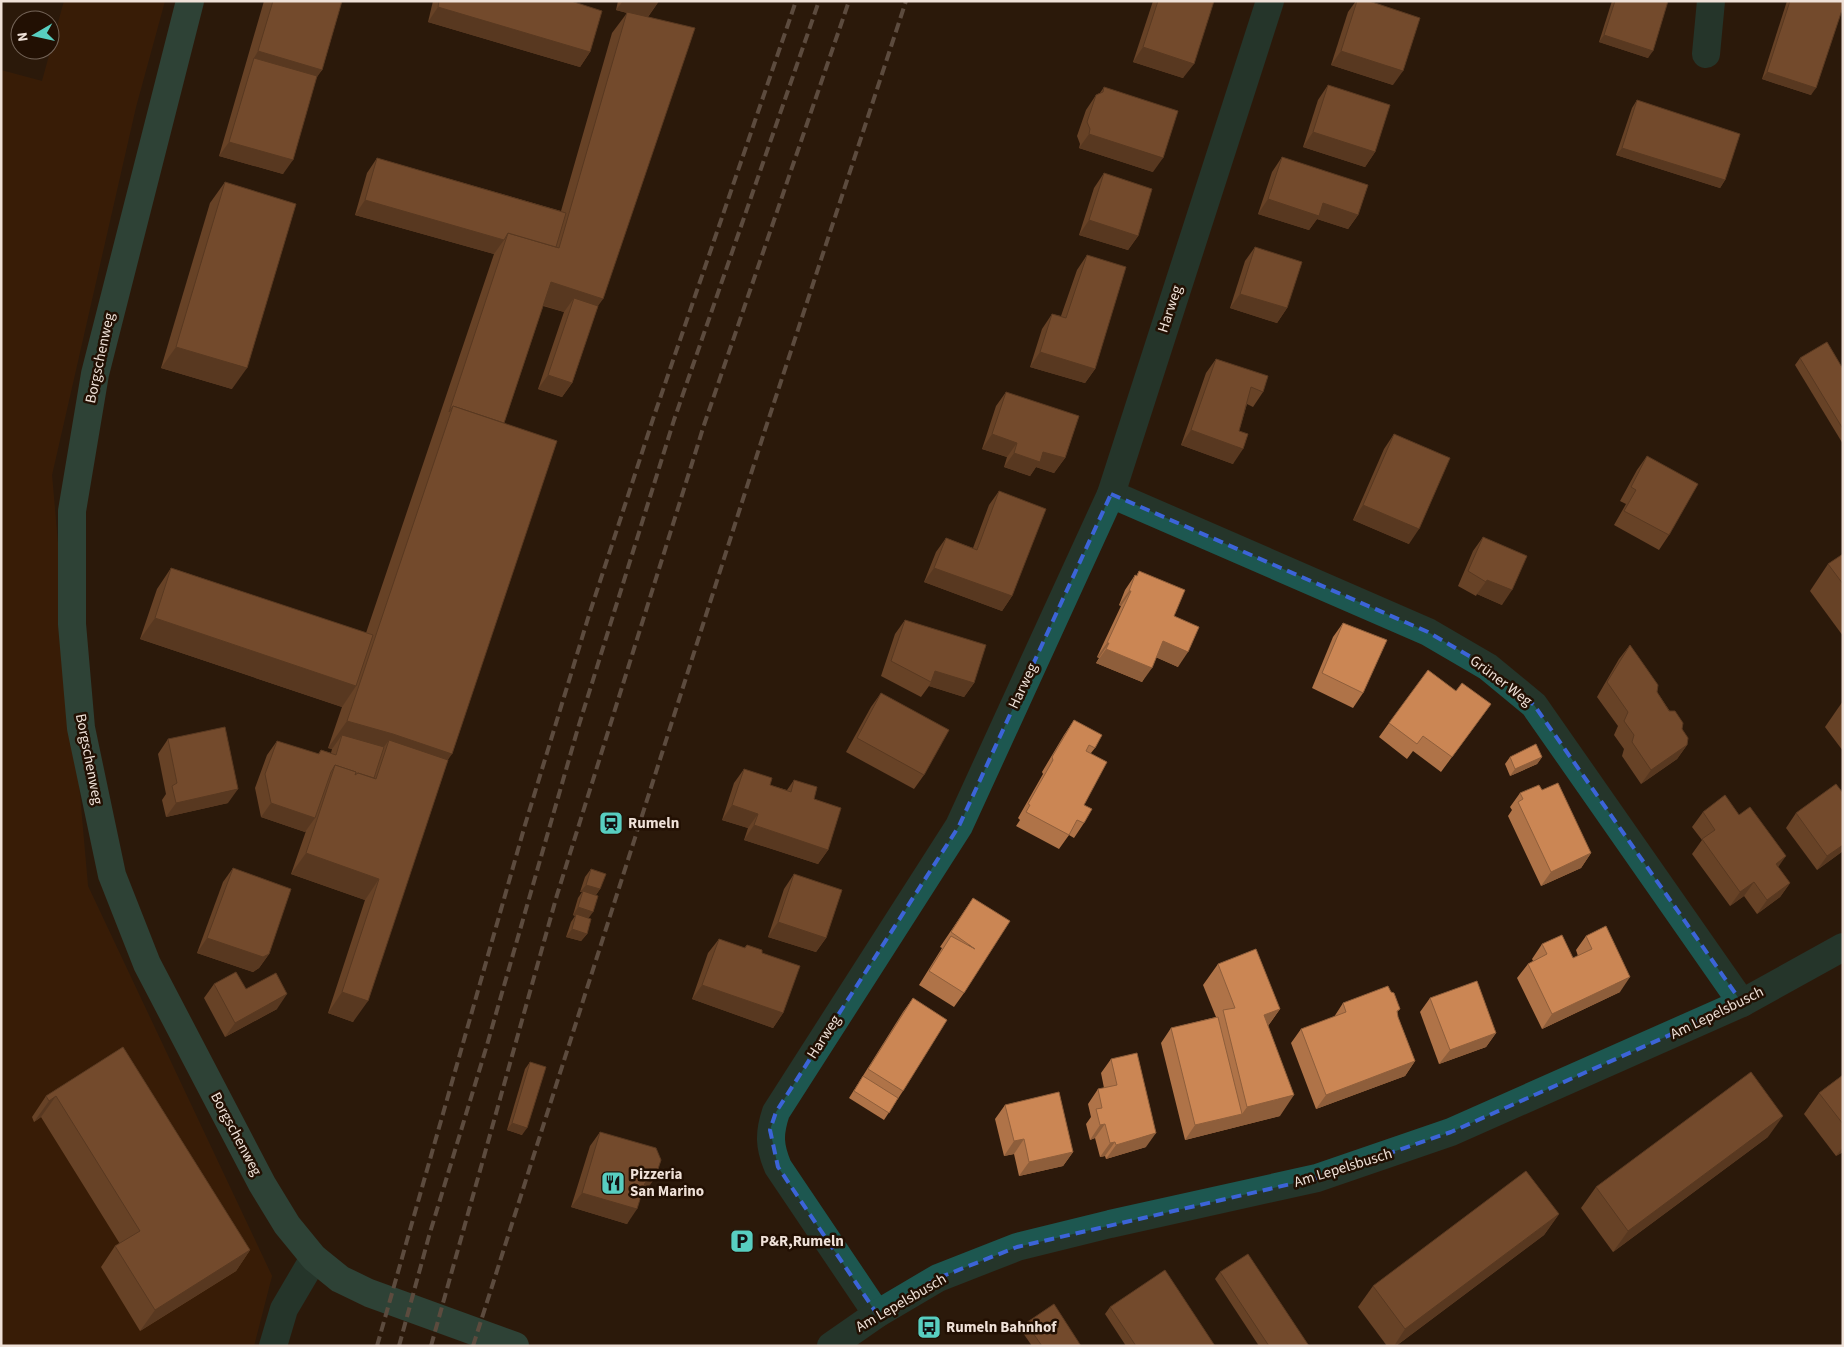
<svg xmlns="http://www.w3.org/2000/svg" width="1844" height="1347" font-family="'Source Sans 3',sans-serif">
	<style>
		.green { fill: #482100 }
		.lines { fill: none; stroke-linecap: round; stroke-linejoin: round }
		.minor { stroke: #1d5750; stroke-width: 28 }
		.secondary { stroke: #31736b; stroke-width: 28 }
		.rail { stroke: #98887d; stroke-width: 4; stroke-dasharray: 10 5; stroke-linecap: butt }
		.wall { fill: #af7348 }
		.shaded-wall { fill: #8e5e3b }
		.building { fill: #cb8654; stroke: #8e5e3b }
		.marked { fill: none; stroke: #3c64d8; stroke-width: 4; stroke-dasharray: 10 6; stroke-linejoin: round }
		.labels { text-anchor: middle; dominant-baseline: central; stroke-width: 5; stroke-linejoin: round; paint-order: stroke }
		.street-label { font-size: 15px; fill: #efe1d8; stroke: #221003 }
		.poi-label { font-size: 15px; font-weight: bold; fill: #efe1d8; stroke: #221003; text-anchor: start }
	</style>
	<rect width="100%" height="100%" fill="#2c190b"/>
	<polygon class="green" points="64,1 165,1 136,107 52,475 88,886 272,1276 254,1346 1,1346 1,70 42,81"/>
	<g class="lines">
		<g class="minor">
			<polyline points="1706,54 1711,1"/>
			<polyline points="1111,494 1428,632 1488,667 1534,705 1742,1003"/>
			<path d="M877,1314L778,1167C769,1146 769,1133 776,1112L959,826L1111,494L1270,1"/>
			<polyline points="273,1346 284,1309 314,1258"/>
			<polyline points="831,1346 877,1314 938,1278 1017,1247 1110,1224 1317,1178 1451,1132 1742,1003 1843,947"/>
		</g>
		<polyline class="secondary" points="190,1 95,374 72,511 72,624 81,728 112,875 147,964 262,1184 287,1225 314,1258 340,1279 369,1293 515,1346"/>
		<g class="rail">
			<polyline points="377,1346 525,825 589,615 654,416 796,1"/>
			<polyline points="399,1346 429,1236 487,1045 578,728 674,420 819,1"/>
			<polyline points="431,1346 557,895 704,425 849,1"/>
			<polyline points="473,1346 765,430 906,1"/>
		</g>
	</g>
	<g class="wall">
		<polygon points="264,1 342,1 322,70 317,76 283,174 219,156"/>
		<polygon points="433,1 571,1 590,52 580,67 428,22"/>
		<polygon points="618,1 659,1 648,17 598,306 572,383 562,397 538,389 564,312 543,306 504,423 448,760 353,1022 328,1013 365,900 291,874 306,831 305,832 261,817 255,788 267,755 277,741 318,754 321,750 331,753 332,749 328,748 342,707 140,639 157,589 171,568 366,633 494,254 355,215 367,173 377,158 561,211 612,33 627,13 616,10"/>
		<polygon points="1153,1 1214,1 1183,78 1133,62"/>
		<polygon points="1356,1 1369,1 1393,85 1331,65 1348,12"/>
		<polygon points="1612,1 1668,1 1648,58 1599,42"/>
		<polygon points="1787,1 1843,1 1811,95 1762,79"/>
		<polygon points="1328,85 1375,152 1365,167 1303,147 1318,100"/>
		<polygon points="1104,87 1153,172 1079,148 1080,144 1077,136 1086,110 1096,95 1100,93"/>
		<polygon points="1637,100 1725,180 1720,188 1616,155 1632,108"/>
		<polygon points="1282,157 1358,215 1348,229 1317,219 1309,230 1258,214 1272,172"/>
		<polygon points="1104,173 1138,236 1128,250 1079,235 1094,188"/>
		<polygon points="225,182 232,389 161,368 210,203"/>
		<polygon points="1255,247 1287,308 1277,323 1230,308 1245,261"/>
		<polygon points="1087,255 1095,369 1085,383 1030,367 1042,329 1052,314 1061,316 1077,270"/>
		<polygon points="1800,358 1843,369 1843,444 1795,365"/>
		<polygon points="1216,359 1263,392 1253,407 1247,404 1239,431 1233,464 1181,445 1206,373"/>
		<polygon points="1006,392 1065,458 1054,473 1036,467 1030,476 1004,467 1007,457 982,449 996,406"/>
		<polygon points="1394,434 1409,544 1353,520 1384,449"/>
		<polygon points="1647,456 1669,535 1659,550 1614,525 1626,504 1620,501 1637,470"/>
		<polygon points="999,491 1012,596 1002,611 924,582 936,552 946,538 973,548 989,505"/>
		<polygon points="1483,537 1502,605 1477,594 1476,596 1458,586 1473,551"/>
		<polygon points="1843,554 1843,636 1810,591 1828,564"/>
		<polygon points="1139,571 1174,616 1178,667 1156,657 1142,682 1096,663 1099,658 1097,657 1121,606 1119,605 1125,590 1135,575 1136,576"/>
		<polygon points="905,620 974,683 964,697 929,686 921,697 881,676 895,634"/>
		<polygon points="1343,623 1363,693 1353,708 1312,688 1333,637"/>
		<polygon points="1630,645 1657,692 1682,729 1687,745 1677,759 1641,784 1622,756 1624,749 1614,735 1618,726 1597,697 1619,659"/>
		<polygon points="881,693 924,775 914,789 846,752 871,707"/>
		<polygon points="1843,701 1843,751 1825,727"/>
		<polygon points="1491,704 1441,772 1413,751 1407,759 1379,737 1389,723"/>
		<polygon points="1074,720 1095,748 1091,753 1084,805 1084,823 1074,838 1069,835 1059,849 1016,826 1020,820 1018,818 1043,774 1042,772 1064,735"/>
		<polygon points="168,739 228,803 166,817 162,800 166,794 158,754"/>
		<polygon points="1510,757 1542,757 1537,764 1510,776 1505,764"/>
		<polygon points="744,769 770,785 787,790 794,780 814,799 828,850 818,864 744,840 748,828 722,820 734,783"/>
		<polygon points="1542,790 1591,853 1581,868 1541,886 1508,816 1512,810 1510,807 1520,793"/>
		<polygon points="1703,812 1778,867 1790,883 1780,897 1757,914 1744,896 1730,906 1692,854 1702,840 1692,827"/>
		<polygon points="1796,813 1843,851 1817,870 1786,828"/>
		<polygon points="233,868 269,954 259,968 253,972 197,953 223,882"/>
		<polygon points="591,869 600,889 596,895 588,918 587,934 581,941 566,937 571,922 575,916 573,915 578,898 582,892 580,892 585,877"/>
		<polygon points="794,874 826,938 816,952 768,937 784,889"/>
		<polygon points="973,898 964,993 954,1007 919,985 942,948 940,947"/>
		<polygon points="1586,936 1620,992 1542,1029 1517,978 1528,964 1533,961 1532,959 1542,944 1573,958 1578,956 1576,950"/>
		<polygon points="719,939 744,948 747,945 762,953 783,1013 773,1028 692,999 708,953"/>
		<polygon points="1218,964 1280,1009 1268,1026 1280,1116 1185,1140 1161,1043 1171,1028 1216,1017 1203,985"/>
		<polygon points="214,984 246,989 277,1009 225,1037 204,998"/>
		<polygon points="1391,992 1400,1009 1397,1012 1398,1017 1415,1061 1405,1076 1316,1109 1291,1043 1301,1029 1334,1017 1343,1003"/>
		<polygon points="913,998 903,1091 884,1120 849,1098 903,1012"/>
		<polygon points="1430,998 1496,1033 1486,1047 1439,1064 1420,1012"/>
		<polygon points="123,1047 250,1250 236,1271 140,1331 101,1267 115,1246 120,1244 41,1117 34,1122 32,1117 46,1096"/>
		<polygon points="1111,1059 1146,1147 1106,1159 1105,1156 1100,1157 1095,1138 1090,1140 1086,1124 1091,1117 1088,1104 1098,1089 1104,1088 1101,1073"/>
		<polygon points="530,1062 522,1135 507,1130 525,1069"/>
		<polygon points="1843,1075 1843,1152 1836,1156 1804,1114 1819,1093"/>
		<polygon points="1005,1105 1073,1152 1063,1166 1019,1176 1014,1154 1004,1156 995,1119"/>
		<polygon points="600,1132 645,1192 642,1194 627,1224 571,1207 590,1146"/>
		<polygon points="1768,1137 1613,1252 1581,1208 1596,1187"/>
		<polygon points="1559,1214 1544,1235 1396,1346 1387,1346 1358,1307 1373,1286"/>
		<polygon points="1220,1272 1309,1346 1259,1346 1215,1279"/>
		<polygon points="1110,1307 1215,1346 1126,1346 1105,1314"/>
		<polygon points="1026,1323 1081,1346 1032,1346 1021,1330"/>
	</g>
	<g class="shaded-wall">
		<polygon points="623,1 659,1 647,18 616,10"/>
		<polygon points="438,7 590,52 580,67 428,22"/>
		<polygon points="1604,35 1653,51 1648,58 1599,42"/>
		<polygon points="1143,47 1194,64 1183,78 1133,62"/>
		<polygon points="258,51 322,70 307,91 254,58"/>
		<polygon points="1341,51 1403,71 1393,85 1331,65"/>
		<polygon points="1767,72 1816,88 1811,95 1762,79"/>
		<polygon points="1313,132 1375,152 1365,167 1303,147"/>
		<polygon points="1089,134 1163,158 1153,172 1079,148"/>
		<polygon points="229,142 293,160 283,174 219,156"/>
		<polygon points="1622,148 1725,180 1720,188 1616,155"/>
		<polygon points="1268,199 1323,203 1358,215 1348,229 1317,219 1309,230 1258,214"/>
		<polygon points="365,200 504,240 494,254 355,215"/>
		<polygon points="1089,220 1138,236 1128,250 1079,235"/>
		<polygon points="551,282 603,299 588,320 574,298 564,312 536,303"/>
		<polygon points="1240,294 1287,308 1277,323 1230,308"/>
		<polygon points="176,347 247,368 232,389 161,368"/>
		<polygon points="1040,352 1095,369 1085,383 1030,367"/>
		<polygon points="548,375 572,383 562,397 538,389"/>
		<polygon points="1191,430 1243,449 1233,464 1181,445"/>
		<polygon points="992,434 1017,443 1007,457 982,449"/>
		<polygon points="1043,452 1065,458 1054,473 1036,467 1030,476 1004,467 1014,453"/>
		<polygon points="1363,505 1419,529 1409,544 1353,520"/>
		<polygon points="934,568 1012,596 1002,611 924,582"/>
		<polygon points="1487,580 1512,590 1502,605 1477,594"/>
		<polygon points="1129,591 1131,591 1121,606 1119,605"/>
		<polygon points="155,618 356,686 342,707 140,639"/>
		<polygon points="1163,641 1188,652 1178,667 1153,656"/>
		<polygon points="1107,643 1109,643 1099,658 1097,657"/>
		<polygon points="1106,649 1152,668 1142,682 1096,663"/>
		<polygon points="935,671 974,683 964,697 929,686 931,682"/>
		<polygon points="347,721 393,734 452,754 433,781 389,740 374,761 342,735 332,749 328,748"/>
		<polygon points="1687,745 1677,759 1641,784 1651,770"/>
		<polygon points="1542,757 1537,764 1510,776 1515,769"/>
		<polygon points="238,789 228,803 166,817 176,803"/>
		<polygon points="271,803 315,818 305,832 261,817"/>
		<polygon points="732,805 758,814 748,828 722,820"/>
		<polygon points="754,825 828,850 818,864 744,840"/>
		<polygon points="1843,845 1843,851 1817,870 1827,856"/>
		<polygon points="306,853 379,879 365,900 291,874"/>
		<polygon points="1591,853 1581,868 1541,886 1551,872"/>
		<polygon points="1786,856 1776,870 1776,864"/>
		<polygon points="1754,882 1744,896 1730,906 1740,892"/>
		<polygon points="1790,883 1780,897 1757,914 1767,900"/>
		<polygon points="586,885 600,889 595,896 583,891 582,892 580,892"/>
		<polygon points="578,907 593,912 588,919 573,915"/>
		<polygon points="778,922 826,938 816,952 768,937"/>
		<polygon points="572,929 587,934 581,941 566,937"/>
		<polygon points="207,938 269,954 259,968 253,972 197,953"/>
		<polygon points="1630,977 1620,992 1542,1029 1552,1014"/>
		<polygon points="702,985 783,1013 773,1028 692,999"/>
		<polygon points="342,992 368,1001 353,1022 328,1013"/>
		<polygon points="287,994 277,1009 225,1037 235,1023"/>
		<polygon points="1280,1009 1265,1030 1264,1015"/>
		<polygon points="1496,1033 1486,1047 1439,1064 1450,1050"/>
		<polygon points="1415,1061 1405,1076 1316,1109 1326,1095"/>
		<polygon points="1294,1095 1280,1116 1185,1140 1195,1125 1242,1114 1247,1107"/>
		<polygon points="56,1096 41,1117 34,1122 49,1101"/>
		<polygon points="1783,1116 1768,1137 1613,1252 1628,1231"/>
		<polygon points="512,1123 527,1128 522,1135 507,1130"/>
		<polygon points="1105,1124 1095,1138 1090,1140 1100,1125"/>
		<polygon points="1156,1133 1146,1147 1106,1159 1116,1145"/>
		<polygon points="1024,1139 1014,1154 1004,1156 1014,1141"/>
		<polygon points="1115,1142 1105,1156 1100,1157 1110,1143"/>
		<polygon points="1843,1147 1843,1152 1836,1156"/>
		<polygon points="1073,1152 1063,1166 1019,1176 1029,1162"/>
		<polygon points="655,1178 645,1192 635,1197 645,1183"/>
		<polygon points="582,1193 637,1209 627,1224 571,1207"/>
		<polygon points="1559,1214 1544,1235 1396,1346 1394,1346 1405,1329"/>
		<polygon points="250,1250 236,1271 140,1331 155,1310"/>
	</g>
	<g class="building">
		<polygon points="273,1 342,1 322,70 258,51"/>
		<polygon points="439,1 571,1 602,11 590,52 438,7"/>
		<polygon points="1158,1 1214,1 1194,64 1143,47"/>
		<polygon points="1357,1 1369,1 1420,18 1403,71 1341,51"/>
		<polygon points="1615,1 1668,1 1653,51 1604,35"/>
		<polygon points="1790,1 1843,1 1843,7 1816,88 1767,72"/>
		<polygon points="627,12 695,28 603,299 551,282 504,423 453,406 449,412 508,233 559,248"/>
		<polygon points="254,58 317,76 293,160 229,142"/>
		<polygon points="1328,85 1390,105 1375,152 1313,132"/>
		<polygon points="1104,87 1178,111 1163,158 1089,134 1090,129 1087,122 1096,95 1103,92"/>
		<polygon points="1637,100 1740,134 1725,180 1622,148"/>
		<polygon points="1282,157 1368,185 1358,215 1323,203 1319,216 1268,199"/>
		<polygon points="377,158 566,213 556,247 508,233 504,240 365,200"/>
		<polygon points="1104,173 1152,189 1138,236 1089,220"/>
		<polygon points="225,182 296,204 247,368 176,347"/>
		<polygon points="1255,247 1302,262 1287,308 1240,294"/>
		<polygon points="1087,255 1126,267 1095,369 1040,352 1052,314 1066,318"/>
		<polygon points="574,298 598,306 572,383 548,375"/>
		<polygon points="1827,342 1843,369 1843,429 1800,358"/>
		<polygon points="1216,359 1268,376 1263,392 1251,387 1239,431 1248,434 1243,449 1191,430"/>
		<polygon points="1006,392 1079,416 1065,458 1043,452 1040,462 1014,453 1017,443 992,434"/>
		<polygon points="453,406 557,441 452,754 393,734 347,721"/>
		<polygon points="1394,434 1450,458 1419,529 1363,505"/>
		<polygon points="1647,456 1698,484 1669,535 1624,511 1636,490 1631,487"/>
		<polygon points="999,491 1046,509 1012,596 934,568 946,538 977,550"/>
		<polygon points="1483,537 1527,556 1512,590 1487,580 1486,582 1468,571"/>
		<polygon points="1843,554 1843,584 1828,564"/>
		<polygon points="171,568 373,635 356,686 155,618"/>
		<polygon points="1139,571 1185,590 1174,616 1199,627 1188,652 1163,641 1152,668 1106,649 1109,643 1107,643 1131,591 1129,591 1135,575 1137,576"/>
		<polygon points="905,620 986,645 974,683 935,671 931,682 891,661"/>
		<polygon points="1343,623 1387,640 1363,693 1322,673"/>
		<polygon points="1630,645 1658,685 1657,692 1669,711 1675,711 1683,723 1682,729 1688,738 1687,745 1651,770 1632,742 1634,735 1624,721 1628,712 1607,682"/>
		<polygon points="1428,670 1456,691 1462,683 1491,704 1452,757 1423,736 1417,744 1389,723"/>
		<polygon points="881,693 949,730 924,775 857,738"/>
		<polygon points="1074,720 1102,735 1095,748 1089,745 1086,751 1107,762 1084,805 1092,809 1084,823 1077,820 1069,835 1026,812 1030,805 1028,804 1053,760 1052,757"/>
		<polygon points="225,727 238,789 176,803 172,786 177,783 168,739"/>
		<polygon points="342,735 384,747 374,778 358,773 355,775 356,772 335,765 331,772 315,818 271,803 265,774 277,741 319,754 321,750 336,755"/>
		<polygon points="389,740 448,760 368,1001 342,992 379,879 306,853 335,765 356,772 355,775 358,773 376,779"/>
		<polygon points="1536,744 1542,757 1515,769 1510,757"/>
		<polygon points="744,769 772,778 770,785 791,792 794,780 817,787 814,799 841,808 828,850 754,825 758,814 732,805"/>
		<polygon points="1558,783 1591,853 1551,872 1518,802 1523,799 1520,793 1539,785 1542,790"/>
		<polygon points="1836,784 1843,793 1843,845 1827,856 1796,813"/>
		<polygon points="1725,795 1739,815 1750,807 1786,856 1776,864 1790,883 1767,900 1754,882 1740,892 1702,839 1715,830 1703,812"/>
		<polygon points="233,868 291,889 269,954 263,957 207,938"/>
		<polygon points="591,869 606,874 600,889 586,885"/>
		<polygon points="794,874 842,890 826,938 778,922"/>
		<polygon points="583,891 598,896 593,912 578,907"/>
		<polygon points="973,898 1010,921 964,993 929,971 951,936 975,949 951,932"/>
		<polygon points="576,914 591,919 587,934 572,929"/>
		<polygon points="1606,926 1630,977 1552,1014 1528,964 1547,954 1542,944 1562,935 1573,958 1592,949 1586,936"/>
		<polygon points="719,939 745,948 747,945 762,950 762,953 800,966 783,1013 702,985"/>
		<polygon points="1256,949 1280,1009 1264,1015 1294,1095 1247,1107 1223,1010 1235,1008 1218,964"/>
		<polygon points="236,972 246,989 276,973 287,994 235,1023 214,984"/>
		<polygon points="1477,981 1496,1033 1450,1050 1430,998"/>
		<polygon points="1388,986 1391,992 1394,993 1400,1009 1397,1011 1398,1017 1415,1061 1326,1095 1301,1029 1346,1012 1343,1003"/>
		<polygon points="913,998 947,1020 903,1091 868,1069"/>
		<polygon points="1218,1017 1242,1114 1195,1125 1171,1028"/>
		<polygon points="123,1047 250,1250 155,1310 115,1246 140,1231 56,1096 49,1101 46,1096"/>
		<polygon points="1137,1053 1156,1133 1116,1145 1115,1142 1110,1143 1105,1124 1100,1125 1096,1109 1102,1108 1098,1089 1117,1085 1111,1059"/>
		<polygon points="530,1062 546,1067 527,1128 512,1123"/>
		<polygon points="1751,1072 1783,1116 1628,1231 1596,1187"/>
		<polygon points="1843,1075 1843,1124 1819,1093"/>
		<polygon points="863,1076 898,1098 889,1113 854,1091"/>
		<polygon points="1059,1092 1073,1152 1029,1162 1024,1139 1014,1141 1005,1105"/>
		<polygon points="600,1132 656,1148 661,1160 655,1178 645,1183 637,1209 582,1193"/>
		<polygon points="1526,1171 1559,1214 1405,1329 1373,1286"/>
		<polygon points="1248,1254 1309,1346 1269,1346 1220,1272"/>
		<polygon points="1165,1270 1215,1346 1136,1346 1110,1307"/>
		<polygon points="1054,1304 1081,1346 1042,1346 1026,1323"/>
	</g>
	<path d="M0 0H1844V1347H0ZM1111,494L1428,632L1488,667L1534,705L1742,1003L1451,1132L1317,1178L1017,1247L938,1278L877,1314L778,1167L770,1130L776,1112L959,826Z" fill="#2c190b" fill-opacity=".55" fill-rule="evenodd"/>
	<path class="marked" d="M1111,494L1428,632L1488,667L1534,705L1742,1003L1451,1132L1317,1178L1017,1247L938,1278L877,1314L778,1167L770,1130L776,1112L959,826Z"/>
	<defs>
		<g id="station-square" transform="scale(1.25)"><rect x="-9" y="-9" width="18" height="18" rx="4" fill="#58cec0" stroke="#221003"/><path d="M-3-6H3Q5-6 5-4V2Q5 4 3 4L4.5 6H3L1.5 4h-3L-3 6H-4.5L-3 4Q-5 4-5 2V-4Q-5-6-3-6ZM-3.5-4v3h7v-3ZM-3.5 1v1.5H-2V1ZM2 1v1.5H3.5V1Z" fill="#111"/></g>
		<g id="restaurant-square" transform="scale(1.25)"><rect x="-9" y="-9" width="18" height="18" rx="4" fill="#58cec0" stroke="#221003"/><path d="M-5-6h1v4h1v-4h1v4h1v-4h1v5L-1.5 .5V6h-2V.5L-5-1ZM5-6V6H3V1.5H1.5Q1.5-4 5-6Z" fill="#111"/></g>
		<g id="parking-square" transform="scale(1.25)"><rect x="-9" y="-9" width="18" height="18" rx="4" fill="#58cec0" stroke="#221003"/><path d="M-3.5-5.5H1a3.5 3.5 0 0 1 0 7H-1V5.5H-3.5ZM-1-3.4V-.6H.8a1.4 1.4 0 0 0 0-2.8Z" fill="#111"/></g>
		<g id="bus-square" transform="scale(1.25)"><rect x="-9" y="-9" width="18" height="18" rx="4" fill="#58cec0" stroke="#221003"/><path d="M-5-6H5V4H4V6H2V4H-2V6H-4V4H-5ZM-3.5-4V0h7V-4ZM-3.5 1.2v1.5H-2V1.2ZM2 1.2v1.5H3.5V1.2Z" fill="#111"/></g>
	</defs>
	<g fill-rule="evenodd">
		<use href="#station-square" x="611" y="823"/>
		<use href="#restaurant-square" x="613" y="1183"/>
		<use href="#parking-square" x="742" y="1241"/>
		<use href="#bus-square" x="929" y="1327"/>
	</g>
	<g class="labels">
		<g class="street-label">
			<text transform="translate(1170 309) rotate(-72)">Harweg</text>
			<text transform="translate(100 358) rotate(-78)">Borgschenweg</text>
			<text transform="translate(1501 681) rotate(37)">Grüner Weg</text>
			<text transform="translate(1023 686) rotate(-65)">Harweg</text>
			<text transform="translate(89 759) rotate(79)">Borgschenweg</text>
			<text transform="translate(1717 1013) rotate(-26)">Am Lepelsbusch</text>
			<text transform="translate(824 1037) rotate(-57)">Harweg</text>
			<text transform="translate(236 1134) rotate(62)">Borgschenweg</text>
			<text transform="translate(1343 1168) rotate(-17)">Am Lepelsbusch</text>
			<text transform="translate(901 1303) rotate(-30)">Am Lepelsbusch</text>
		</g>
		<g class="poi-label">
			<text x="628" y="823">Rumeln</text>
			<text x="630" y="1174">Pizzeria<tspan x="630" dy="17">San Marino</tspan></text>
			<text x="760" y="1241">P&amp;R,Rumeln</text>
			<text x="946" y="1327">Rumeln Bahnhof</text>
		</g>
	</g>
	<rect width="1844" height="1347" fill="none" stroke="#efe1d8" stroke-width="5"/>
	<g transform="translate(35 35) rotate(261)"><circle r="24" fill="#221003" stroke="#746458"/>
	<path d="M0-4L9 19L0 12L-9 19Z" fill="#58cec0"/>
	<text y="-8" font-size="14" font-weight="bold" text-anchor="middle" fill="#efe1d8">N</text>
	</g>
</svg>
